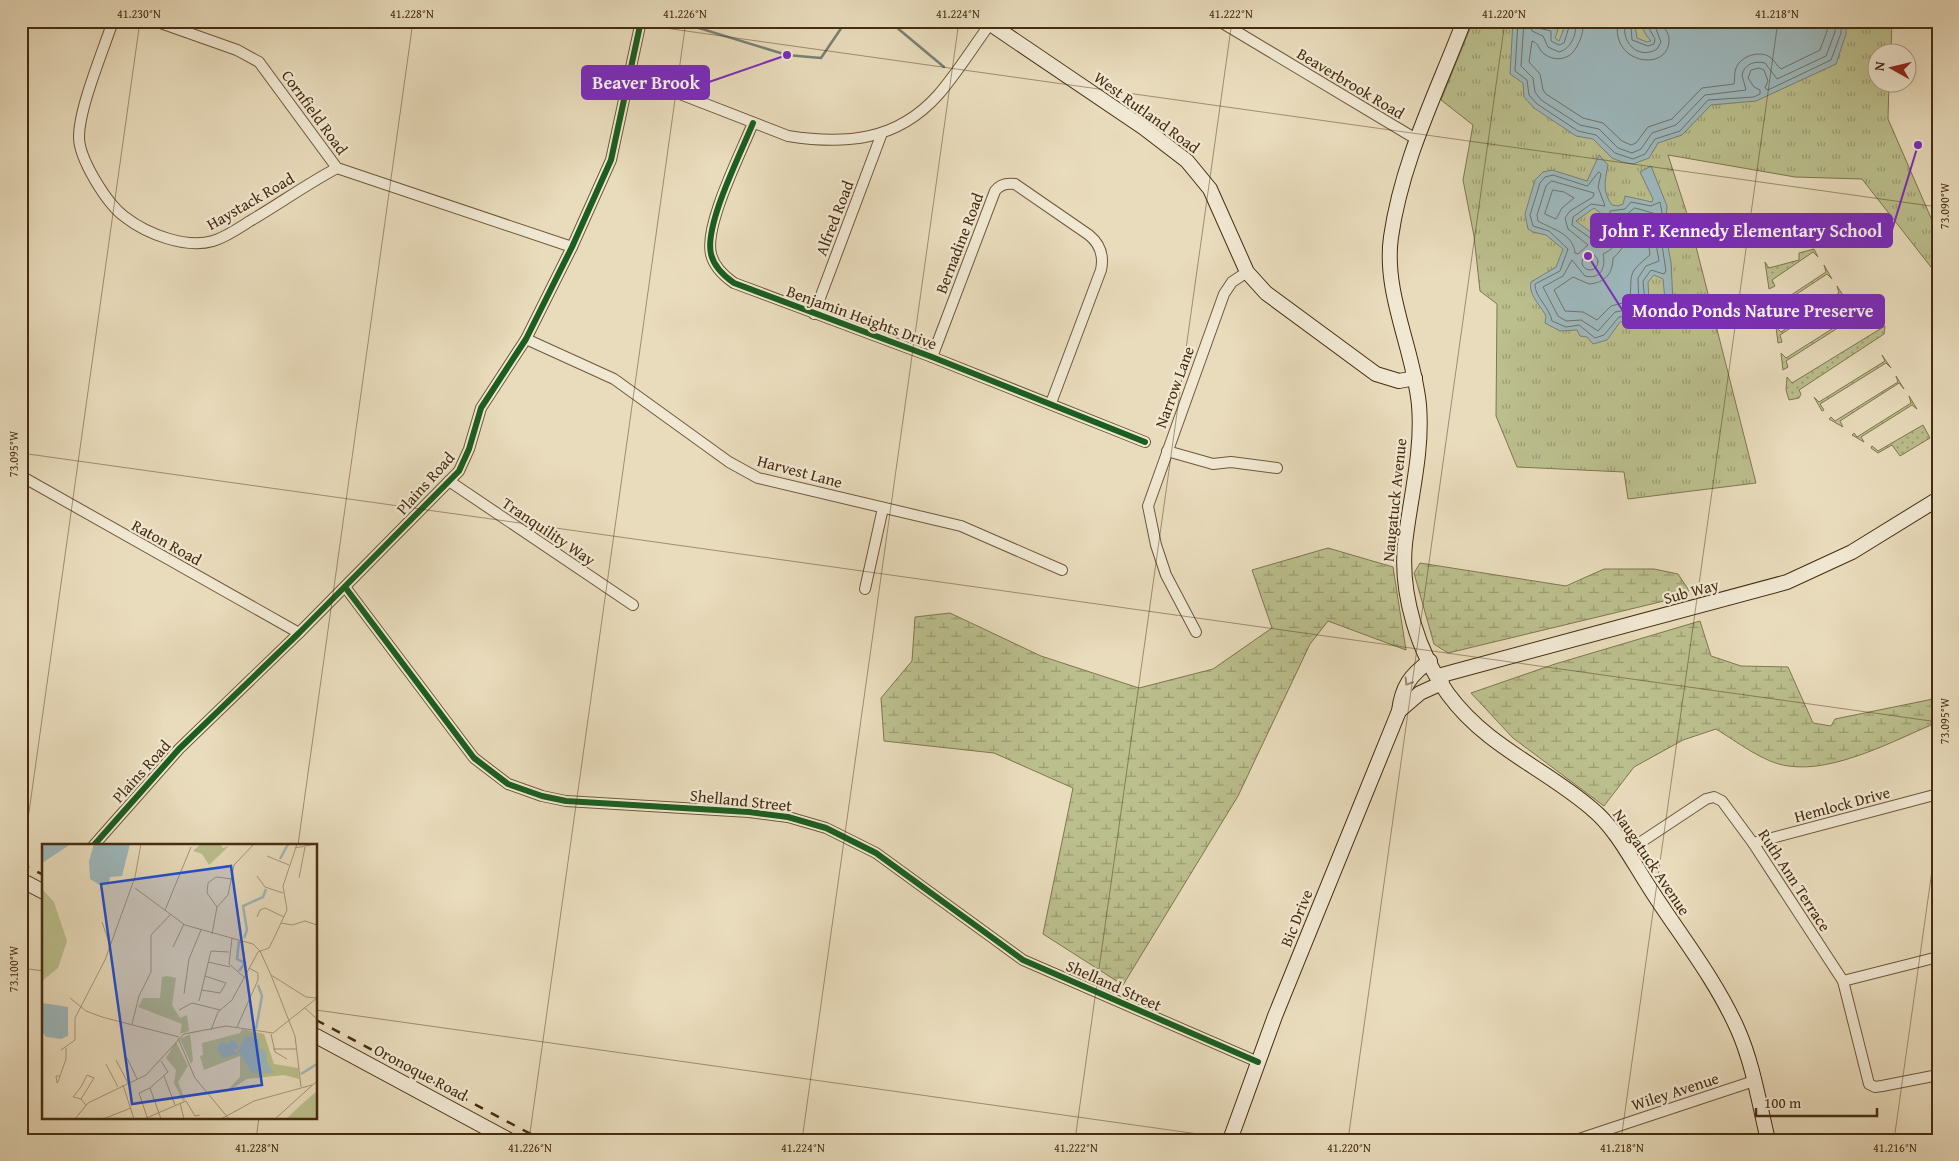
<svg xmlns="http://www.w3.org/2000/svg" width="1959" height="1161" font-family="'Gentium Book Plus',serif">
	<style>
		.grass { fill: url(#grass-dots); stroke: #80764e }
		.wetland { fill: url(#wetland-marsh); stroke: #80764e }
		.park { fill: url(#park-tufts); stroke: #80764e }
		.water { fill: #9db8bd; stroke: #7a8077; fill-rule: evenodd }
		.lines { fill: none; stroke-linecap: round; stroke-linejoin: round }
		.shore { stroke: #727266; stroke-width: 1 }
		.stream { stroke: #7a8077; stroke-width: 2.5 }
		.street-casing { stroke: #6f583a; stroke-width: 12 }
		.secondary-casing { stroke: #462c0f; stroke-width: 16 }
		.street { stroke: #f1e8d3; stroke-width: 10 }
		.secondary { stroke: #f1e8d3; stroke-width: 14 }
		.rail { stroke: #462c0f; stroke-width: 2.5; stroke-dasharray: 9 9; stroke-linecap: butt }
		.cycleway-casing { stroke: #f1e8d3; stroke-width: 9 }
		.cycleway { stroke: #1b5e20; stroke-width: 6 }
		.oneway { stroke: #9c8a71 }
		.ticks { fill: none; stroke: #462c0f; stroke-width: 1; stroke-opacity: 0.45 }
		.labels { text-anchor: middle; dominant-baseline: central; stroke-width: 4.5; stroke-linejoin: round; paint-order: stroke }
		.street-label { font-size: 16px; fill: #462c0f; stroke: #f1e8d3 }
		.inset-river { fill: none; stroke: #9db8bd; stroke-width: 2.5 }
		.inset-road { fill: none; stroke: #a89677; stroke-width: 1 }
		.view { fill: #1d4ed8; fill-opacity: 0.15; stroke: #1d4ed8; stroke-width: 2.5 }
		.inset-edge { fill: none; stroke: #462c0f; stroke-width: 2.5 }
		.leader { fill: none; stroke: #7b2cbf; stroke-width: 2 }
		.callout-dot { fill: #7b2cbf; stroke: #f1e8d3; stroke-width: 2 }
		.callout { fill: #7b2cbf; stroke: #7b2cbf; stroke-width: 2 }
		.callout-label { font-size: 18px; text-anchor: middle; font-weight: bold; fill: #fff }
		.neatline { fill: none; stroke: #462c0f; stroke-width: 2 }
		.ticks-label { font-size: 12px; text-anchor: middle; fill: #462c0f }
	</style>
	<defs>
		<pattern id="grass-dots" width="8" height="8" patternUnits="userSpaceOnUse" patternTransform="scale(1.25)"><rect width="8" height="8" fill="#bbbf8d"/><path d="M2 2h.1M6 6h.1" fill="none" stroke="#9a9b72" stroke-width="1.8" stroke-linecap="round"/></pattern>
		<pattern id="wetland-marsh" width="20" height="14" patternUnits="userSpaceOnUse" patternTransform="scale(1.25)"><rect width="20" height="14" fill="#bbbf8d"/><path d="M1 5h8M5 5V1M11 12h8M15 12V8" fill="none" stroke="#9a9b72"/></pattern>
		<pattern id="park-tufts" width="24" height="20" patternUnits="userSpaceOnUse" patternTransform="scale(1.25)"><rect width="24" height="20" fill="#bbbf8d"/><path d="M3 7l-1-3M5 7V3M7 7l1-3M15 17l-1-3M17 17v-4M19 17l1-3" fill="none" stroke="#9a9b72"/></pattern>
	</defs>
	<rect width="100%" height="100%" fill="#e9dcbc"/>
	<filter id="stains"><feTurbulence type="fractalNoise" baseFrequency=".004" numOctaves="4"/><feColorMatrix values="0 0 0 0 .2 0 0 0 0 .09 0 0 0 0 .02 0 0 0 .5 -.17"/></filter>
	<radialGradient id="worn" r=".72"><stop offset=".6" stop-color="#630" stop-opacity="0"/><stop offset="1" stop-color="#630" stop-opacity=".3"/></radialGradient>
	<g class="grass">
		<polygon points="1814,249 1818,257 1813,252 1772,280 1775,286 1769,289 1765,262 1769,268 1799,260 1799,253"/>
		<polygon points="1824,265 1832,279 1827,274 1774,309 1777,315 1774,317 1771,300 1776,305 1826,272"/>
		<polygon points="1837,286 1846,300 1841,295 1780,335 1782,342 1778,343 1776,327 1781,332 1839,293"/>
		<polygon points="1851,308 1860,322 1855,317 1786,361 1788,367 1783,370 1781,353 1786,358 1854,315"/>
		<polygon points="1885,326 1884,334 1799,390 1801,394 1799,398 1789,400 1786,390 1787,377 1792,383"/>
		<polygon points="1882,355 1891,368 1886,363 1820,404 1824,410 1822,411 1814,397 1819,402 1885,361"/>
		<polygon points="1896,376 1904,389 1899,383 1840,421 1843,427 1829,419 1831,417 1835,421 1898,382"/>
		<polygon points="1909,396 1917,409 1912,405 1861,437 1864,442 1852,435 1854,433 1857,437 1911,403"/>
		<polygon points="1923,425 1930,438 1900,456 1892,445 1878,453 1871,448 1872,446 1878,451"/>
	</g>
	<g class="wetland">
		<polygon points="1328,548 1393,567 1406,650 1328,621 1310,644 1238,796 1123,985 1043,934 1073,788 994,753 884,741 881,698 912,661 915,617 950,613 1041,656 1139,688 1213,669 1272,628 1252,570"/>
		<polygon points="1420,563 1566,586 1604,569 1654,569 1678,574 1688,589 1689,595 1448,653 1434,644 1414,573"/>
		<path d="M1700,621L1711,656L1741,666L1788,667L1813,723L1831,726L1835,719L1938,698V722C1895,740 1835,773 1788,766C1764,763 1736,741 1716,729L1683,740L1634,767L1604,806L1513,738L1471,693L1555,664Z"/>
	</g>
	<polygon class="park" points="1473,21 1892,21 1891,52 1876,52 1876,82 1889,83 1888,119 1938,234 1938,276 1862,179 1795,177 1668,155 1690,223 1756,483 1628,499 1624,472 1517,467 1496,416 1497,304 1480,291 1474,236 1463,180 1473,125 1441,100"/>
	<g class="water">
		<path d="M1513,21H1541L1540,24L1553,26L1558,30L1555,38L1559,41L1565,26L1559,21H1846V34L1836,64L1756,101L1711,105L1682,135L1658,143L1649,158L1633,164L1622,162L1612,158L1593,139L1576,136L1534,108L1524,97L1523,83L1510,74ZM1641,25L1646,35L1651,41L1647,42L1637,38L1635,26Z"/>
		<path d="M1599,155L1608,165C1605,181 1602,191 1612,205L1618,206L1623,204L1625,196L1652,202L1653,199L1640,172L1651,166L1667,206L1665,232L1671,262L1673,302L1653,321L1634,320L1620,322L1607,340L1593,344L1587,337L1580,336L1577,330L1560,331L1545,323L1546,316C1540,305 1528,294 1531,282L1556,267L1563,249L1546,235L1533,232L1528,229L1525,214L1535,180L1543,172L1552,170L1587,181ZM1594,208L1614,224L1604,242L1576,221ZM1654,275L1663,279L1665,300L1657,307L1649,302L1648,282Z"/>
	</g>
	<g class="lines">
		<g class="shore">
			<polyline points="1518,21 1515,71 1527,80 1529,95 1537,104 1578,131 1596,135 1615,153 1633,159 1645,154 1655,139 1680,131 1708,100 1754,97 1760,94 1760,90 1754,87 1748,78 1751,70 1759,68 1764,70 1768,81 1765,88 1768,90 1831,60 1841,33 1841,21"/>
			<path d="M1524,21L1521,66L1533,78L1535,92L1541,100L1580,125L1599,129L1618,148L1632,153L1641,149L1652,133L1676,125L1705,95L1746,90L1742,75C1744,65 1754,60 1765,63L1777,79L1826,56L1835,32V21"/>
			<path d="M1529,21L1532,31L1543,36L1548,47L1559,52C1571,49 1578,33 1575,21"/>
			<polyline points="1535,21 1538,28 1551,31 1551,41 1559,45 1564,43 1569,27 1567,21"/>
			<path d="M1583,21C1584,30 1581,40 1576,48C1569,61 1552,62 1542,52C1538,47 1538,43 1532,41L1529,62L1540,74L1543,90L1546,94L1583,118L1603,123L1622,141L1631,145L1636,143L1648,127L1672,119L1702,88L1734,84C1735,79 1734,73 1736,68C1741,56 1759,50 1770,57C1775,61 1777,66 1781,69L1820,50L1827,31V21"/>
			<path d="M1618,21C1609,65 1670,73 1669,39C1669,32 1663,28 1661,21"/>
			<path d="M1626,21C1619,41 1638,61 1657,49L1661,42L1653,21"/>
			<polyline points="1635,21 1631,26 1632,40 1648,46 1654,44 1655,39 1645,21"/>
			<path d="M1599,172L1601,174L1598,187L1605,206L1591,204L1573,217L1572,225L1600,245L1605,246L1609,243L1618,225L1617,220L1610,214V211L1625,209L1631,202L1651,206L1660,202L1663,218L1660,232L1666,271L1664,274L1651,270L1643,281L1645,303L1654,311V315L1619,317L1604,335L1595,338L1579,325L1566,327L1552,321C1550,308 1534,296 1535,284L1560,271L1568,249L1549,231L1533,226L1530,215L1540,183L1545,177L1553,175L1587,186Z"/>
			<path d="M1552,181L1594,193L1593,197L1570,211L1565,218L1568,229L1588,245L1578,254L1575,253C1573,233 1551,229 1538,221L1537,215L1546,186Z"/>
			<polygon points="1553,190 1564,192 1574,198 1562,208 1556,219 1545,214"/>
			<path d="M1635,208L1656,214L1654,232L1659,261L1646,266L1638,278L1639,308L1615,312L1598,331L1581,320L1566,321L1558,316L1543,287L1563,276L1572,260L1585,276C1601,280 1606,267 1603,254C1617,248 1626,231 1624,217Z"/>
			<path d="M1638,217L1648,221L1647,232L1650,255C1627,274 1632,272 1630,301L1611,306L1597,320L1583,312L1565,311L1554,290L1573,277L1589,284C1605,283 1613,273 1613,258C1623,250 1632,234 1632,221Z"/>
			<circle cx="1590" cy="262" r="8"/>
		</g>
		<g class="stream">
			<polyline points="676,21 787,55 821,58 846,21"/>
			<polyline points="889,21 944,67"/>
		</g>
		<g class="street-casing">
			<g id="street">
				<path d="M113,21C103,51 79,108 79,137C79,159 107,204 125,217C147,234 186,249 213,241C226,237 239,228 250,221C279,204 307,184 337,168"/>
				<polyline points="155,21 237,50 259,62 337,168 572,247"/>
				<polyline points="1219,21 1416,139"/>
				<path d="M631,75L788,136C845,145 897,141 938,95C957,73 973,47 990,24"/>
				<path d="M753,123C741,153 704,225 711,254C714,267 724,276 734,283L932,357L1145,442"/>
				<polyline points="814,314 882,133"/>
				<polyline points="526,339 614,379 729,462 758,478 961,526 1062,570"/>
				<path d="M932,357L995,191C1000,184 1007,183 1015,184L1089,235C1100,244 1104,256 1101,270L1051,403"/>
				<polyline points="1167,451 1213,464 1231,462 1277,468"/>
				<polyline points="21,476 299,633"/>
				<polyline points="449,481 633,605"/>
				<polyline points="345,587 474,758 508,784 542,796 566,801 749,812 788,817 826,828 876,853 1023,960 1258,1062"/>
				<polyline points="865,589 883,508"/>
				<polyline points="1196,632 1166,575 1156,545 1148,506 1224,294 1232,282 1247,272"/>
				<polyline points="1753,843 1938,794"/>
				<polyline points="94,845 179,749 299,633 459,471 469,449 481,408 526,339 572,247 611,160 641,21"/>
				<polyline points="1626,852 1706,799 1714,797 1722,801 1753,843 1843,981 1869,1084 1875,1087 1882,1086 1938,1075"/>
				<polyline points="1843,981 1938,957"/>
				<polyline points="1576,1140 1754,1081"/>
			</g>
		</g>
		<g class="secondary-casing">
			<g id="secondary">
				<polyline points="986,21 1144,128 1187,161 1210,189 1247,272 1266,293 1376,374 1399,381 1415,378"/>
				<path d="M1464,21C1437,92 1402,160 1391,237C1383,293 1414,350 1419,405C1423,452 1410,498 1405,544C1400,594 1418,653 1448,694C1487,747 1543,767 1591,808C1617,829 1633,863 1651,890C1680,935 1716,980 1738,1030C1753,1064 1759,1103 1768,1140"/>
				<polyline points="1438,676 1787,582 1852,552 1938,499"/>
				<polyline points="1399,711 1420,693 1442,683"/>
				<polyline points="21,880 44,892"/>
				<polyline points="316,1036 509,1140"/>
				<path d="M1230,1140L1275,1016L1399,711C1402,687 1410,675 1430,661"/>
			</g>
		</g>
		<use href="#street" class="street"/>
		<use href="#secondary" class="secondary"/>
		<g class="rail">
			<polyline points="21,864 44,875"/>
			<polyline points="316,1020 542,1140"/>
		</g>
		<g class="cycleway-casing">
			<g id="cycleway">
				<path d="M753,123C741,153 704,225 711,254C714,267 724,276 734,283L932,357L1145,442"/>
				<polyline points="345,587 474,758 508,784 542,796 566,801 749,812 788,817 826,828 876,853 1023,960 1258,1062"/>
				<polyline points="94,845 179,749 299,633 459,471 469,449 481,408 526,339 572,247 611,160 641,21"/>
			</g>
		</g>
		<use href="#cycleway" class="cycleway"/>
	</g>
	<defs><path id="oneway-chevron" d="M-2-3.5L2.5 0L-2 3.5" fill="none" stroke-width="1.6" stroke-linecap="round" stroke-linejoin="round" transform="scale(1.25)"/></defs>
	<use class="oneway" href="#oneway-chevron" transform="translate(1408 682) rotate(122)"/>
	<path class="ticks" d="M615,21L1938,207M21,453L1938,722M298,845L413,21M21,869L140,21M21,968L44,971M316,1010L1241,1140M256,1140L259,1117M529,1140L686,21M802,1140L959,21M1075,1140L1232,21M1348,1140L1505,21M1621,1140L1778,21M1894,1140L1938,828"/>
	<g class="labels">
		<g class="street-label">
			<text transform="translate(1351 83) rotate(31)">Beaverbrook Road</text>
			<text transform="translate(315 112) rotate(54)">Cornfield Road</text>
			<text transform="translate(1147 112) rotate(36)">West Rutland Road</text>
			<text transform="translate(250 201) rotate(-30)">Haystack Road</text>
			<text transform="translate(834 218) rotate(-69)">Alfred Road</text>
			<text transform="translate(959 243) rotate(-69)">Bernadine Road</text>
			<text transform="translate(862 317) rotate(20)">Benjamin Heights Drive</text>
			<text transform="translate(1174 387) rotate(-70)">Narrow Lane</text>
			<text transform="translate(800 471) rotate(15)">Harvest Lane</text>
			<text transform="translate(425 483) rotate(-48)">Plains Road</text>
			<text transform="translate(1394 500) rotate(-84)">Naugatuck Avenue</text>
			<text transform="translate(549 531) rotate(34)">Tranquility Way</text>
			<text transform="translate(167 542) rotate(29)">Raton Road</text>
			<text transform="translate(1691 591) rotate(-15)">Sub Way</text>
			<text transform="translate(141 771) rotate(-48)">Plains Road</text>
			<text transform="translate(741 800) rotate(6)">Shelland Street</text>
			<text transform="translate(1842 804) rotate(-15)">Hemlock Drive</text>
			<text transform="translate(1652 862) rotate(56)">Naugatuck Avenue</text>
			<text transform="translate(1795 880) rotate(57)">Ruth Ann Terrace</text>
			<text transform="translate(1296 918) rotate(-68)">Bic Drive</text>
			<text transform="translate(1114 985) rotate(24)">Shelland Street</text>
			<text transform="translate(421 1072) rotate(28)">Oronoque Road</text>
			<text transform="translate(1675 1091) rotate(-18)">Wiley Avenue</text>
		</g>
	</g>
	<g transform="translate(42 844)">
		<rect width="275" height="275" fill="#e9dcbc"/>
		<path d="M159,0H178L181,4L187,2L167,21L160,10L151,7Z" fill="#bbbf8d"/>
		<path d="M0,45L12,58L25,97L16,124L0,137ZM125,132L134,134L130,161L138,174L145,171L147,187L138,190L140,180L96,163L101,154H118L120,133ZM148,190L151,216L149,220L138,195ZM134,198L146,222L136,238L143,256L141,257L132,239L134,226L124,214Z" fill="#bbbf8d"/>
		<path d="M200,185L222,190L232,220L256,224L257,235L242,231L205,235L183,249L198,233V212L162,226L158,212L161,211L160,199L198,189ZM275,247V275H244L261,259Z" fill="#bbbf8d"/>
		<path d="M0,0H29L0,19ZM52,0H88L80,32L68,33L67,38L58,41L48,35L47,17ZM0,159L26,163V192L19,195L4,193L0,188ZM204,192L218,195L217,204L224,207L225,219L232,229H210L196,207ZM189,196L194,198L197,204L191,206L196,210L181,214L175,206L177,200L181,198L185,201Z" fill="#9db8bd"/>
		<path class="inset-river" d="M238,15L246,0M202,94L205,86L201,62L221,53L224,45M197,127L203,119L195,115L197,97M214,185L220,152L216,141M259,230L275,220"/>
		<path class="inset-road" d="M253,4L274,0M225,12L247,21M215,32L223,43L241,49M257,34L263,3M93,44L143,81L211,100L218,107L229,131L264,153L274,154L275,151M175,63L165,49L166,39L174,33L190,35M123,66L149,3M215,73L218,66L223,64L242,73M60,78L68,101M239,79L250,81L263,77L275,81M170,90L175,63L186,51L192,21L212,0M190,94L187,120L202,133M131,103L142,80M166,118L188,123M229,131L253,192L259,243M160,146L178,149L184,139L163,132M142,150L147,115L159,86M28,154L44,167L60,173L137,193M157,157L169,107L187,108M263,164L275,175M137,166L150,159L178,166M90,180L97,152L109,128V91L129,70M195,183L216,136V129L207,124M169,186L176,168L190,156L216,108L227,104L232,94L245,66L241,42L255,0M229,190L233,208L245,215M136,194L153,234L187,275M231,205H254M19,206L33,196V174L63,116L93,33L99,0M85,214L95,235M74,216L86,239M64,220L76,243M18,232H14L15,239L16,238L24,215V204M122,232L133,261M81,241L92,275M39,243L45,231L52,234L39,255L44,261M39,243L31,253L39,255M108,244L119,275M138,259L142,275M105,273L97,249L108,244L126,228L119,217M33,275L46,259L104,231L142,190L184,182L231,189L275,154M61,275L89,264M102,275L144,257L153,272L158,271M179,275L212,257L270,241M233,275L275,237"/>
		<path class="view" d="M189,22L220,241L90,260L59,40Z"/>
		<rect width="275" height="275" class="inset-edge"/>
	</g>
	<path class="leader" d="M787 55L709 82M1918 145L1892 230M1588 256L1623 311"/>
	<g class="callout-dot">
		<circle cx="787" cy="55" r="5"/>
		<circle cx="1918" cy="145" r="5"/>
		<circle cx="1588" cy="256" r="5"/>
	</g>
	<g class="callout">
		<rect x="582" y="66" width="127" height="33" rx="5"/>
		<rect x="1591" y="214" width="301" height="33" rx="5"/>
		<rect x="1623" y="295" width="261" height="33" rx="5"/>
	</g>
	<g class="callout-label">
		<text x="646" y="89">Beaver Brook</text>
		<text x="1742" y="237">John F. Kennedy Elementary School</text>
		<text x="1753" y="317">Mondo Ponds Nature Preserve</text>
	</g>
	<rect width="1959" height="1161" fill="none" stroke="#e9dcbc" stroke-width="55"/>
	<g transform="translate(1892 68) rotate(278)"><circle r="24" fill="#f1e8d3" stroke="#ad9d85"/>
	<path d="M0-4L9 19L0 12L-9 19Z" fill="#8f2418"/>
	<text y="-8" font-size="14" font-weight="bold" text-anchor="middle" fill="#462c0f">N</text>
	</g>
	<path d="M1756 1108v8h121v-8" fill="none" stroke="#462c0f" stroke-width="2.5"/>
	<text x="1764" y="1108" font-size="15" fill="#462c0f" stroke="#f1e8d3" stroke-width="4" paint-order="stroke">100 m</text>
	<rect x="28" y="28" width="1904" height="1106" class="neatline"/>
	<g class="ticks-label">
		<text x="139" y="18">41.230°N</text>
		<text x="412" y="18">41.228°N</text>
		<text x="685" y="18">41.226°N</text>
		<text x="958" y="18">41.224°N</text>
		<text x="1231" y="18">41.222°N</text>
		<text x="1504" y="18">41.220°N</text>
		<text x="1777" y="18">41.218°N</text>
		<text transform="translate(1945 206) rotate(-90)" y="4">73.090°W</text>
		<text transform="translate(14 454) rotate(-90)" y="4">73.095°W</text>
		<text transform="translate(1945 721) rotate(-90)" y="4">73.095°W</text>
		<text transform="translate(14 969) rotate(-90)" y="4">73.100°W</text>
		<text x="257" y="1152">41.228°N</text>
		<text x="530" y="1152">41.226°N</text>
		<text x="803" y="1152">41.224°N</text>
		<text x="1076" y="1152">41.222°N</text>
		<text x="1349" y="1152">41.220°N</text>
		<text x="1622" y="1152">41.218°N</text>
		<text x="1895" y="1152">41.216°N</text>
	</g>
	<rect width="100%" height="100%" filter="url(#stains)"/>
	<rect width="100%" height="100%" fill="url(#worn)"/>
</svg>
